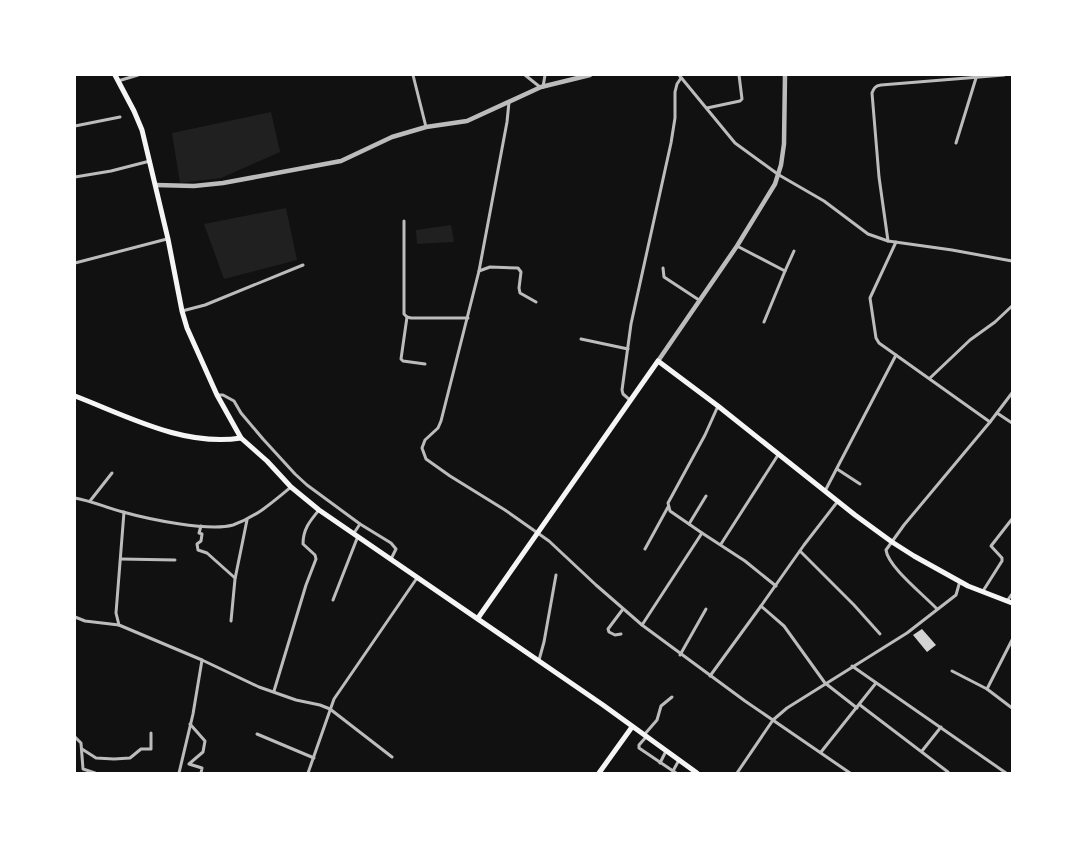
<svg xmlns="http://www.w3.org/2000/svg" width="1087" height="848" font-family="'Work Sans',sans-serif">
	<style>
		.green { fill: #202020 }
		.building { fill: #d3d3d3 }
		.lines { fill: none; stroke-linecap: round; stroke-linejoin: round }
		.minor { stroke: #bcbcbc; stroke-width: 3 }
		.tertiary { stroke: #bcbcbc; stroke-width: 4.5 }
		.secondary { stroke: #f5f5f5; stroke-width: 5 }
	</style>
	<rect width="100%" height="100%" fill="#111"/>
	<g class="green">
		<polygon points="271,112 280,152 221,178 180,183 172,133"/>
		<polygon points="286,208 297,260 224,279 204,224"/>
		<polygon points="451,225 454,242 417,244 416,230"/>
	</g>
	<polygon class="building" points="922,629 936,645 927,652 913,635"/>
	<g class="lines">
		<g class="minor">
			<polyline points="413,75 426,127"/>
			<polyline points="525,75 540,87"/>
			<polyline points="679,75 735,143 779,175 824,201 868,234 888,241 952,250 1012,261"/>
			<polyline points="118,81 138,75"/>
			<polyline points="543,87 545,75"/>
			<polyline points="509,102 507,122 479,271 441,421 438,428 425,440 422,448 426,459 450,476 505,510 549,541 596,585 642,625 745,701 850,773"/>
			<polyline points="707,108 740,101 742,99 739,75"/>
			<polyline points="75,126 120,117"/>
			<polyline points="956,143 976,78"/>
			<polyline points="75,177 111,171 150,161"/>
			<polyline points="404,221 404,314 407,317 411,318 468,318"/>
			<path d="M888,241L879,177L872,93C874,88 875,86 881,85L1004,75"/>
			<polyline points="896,242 870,298 876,338 879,343 990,422"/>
			<polyline points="737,246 785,271 794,251"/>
			<polyline points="75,263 167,239"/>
			<polyline points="663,268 664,277 699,300"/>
			<polyline points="479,271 490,267 518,268 521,272 519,288 520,293 536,302"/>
			<polyline points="182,311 205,305 303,265"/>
			<polyline points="407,317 401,359 403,361 425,364"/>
			<polyline points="764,322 785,271"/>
			<polyline points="581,339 628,349"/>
			<polyline points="930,378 970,340 995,322 1012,306"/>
			<polyline points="217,395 223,395 234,401 241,413 263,439 295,474 307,485 360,524 391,543 396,549 391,559"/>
			<polyline points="630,400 623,394 622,390 631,324 671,143 675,118 675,92 677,84 681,78"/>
			<polyline points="997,413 1012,423"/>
			<polyline points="837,469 860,484"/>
			<polyline points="825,491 896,355"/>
			<path d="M75,498C92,501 107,508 123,512C148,519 209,532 233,525C256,517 273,502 291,487"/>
			<polyline points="90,501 112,473"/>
			<polyline points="838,501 804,545 761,606 784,626 825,683 857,708"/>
			<polyline points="124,512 116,613 119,625 202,660 259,687 296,700 320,705 330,709 392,757"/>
			<polyline points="689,524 706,496"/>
			<polyline points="201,526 199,533 202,534 201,541 197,544 198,550 207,553 235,578"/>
			<polyline points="354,533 360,524"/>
			<polyline points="702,533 745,561 776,586"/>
			<polyline points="721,544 778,455"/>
			<polyline points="645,549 668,507"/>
			<polyline points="800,551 854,605 880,634"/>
			<polyline points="121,559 175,560"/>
			<polyline points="983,591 1002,561 1002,558 991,546 1012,519"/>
			<polyline points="333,600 358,536"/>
			<polyline points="1007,601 1012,594"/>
			<path d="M937,609C924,595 888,567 886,550L904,525L990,422L1012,393"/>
			<polyline points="75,617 85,621 119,625"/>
			<polyline points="231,621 235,579 247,520"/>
			<polyline points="642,625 702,533 670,511 668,503 705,435 718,406"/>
			<polyline points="621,634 615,635 609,632 608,629 623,609"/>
			<polyline points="1012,640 987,689 1012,708"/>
			<polyline points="680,655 706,609"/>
			<polyline points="539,660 544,642 556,575"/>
			<polyline points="852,666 1006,773"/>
			<polyline points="952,671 987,689"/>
			<polyline points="710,676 761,606"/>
			<path d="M274,691L306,585L316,559L315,555L303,544C303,529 310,521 319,510"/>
			<polyline points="860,705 948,772"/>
			<polyline points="190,724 205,741 203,752 189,764 202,768 201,773"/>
			<polyline points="257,734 314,758"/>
			<polyline points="644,735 657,720 661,706 672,697"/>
			<polyline points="75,737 81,743 83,769 95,773"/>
			<polyline points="646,737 639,745 639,748 676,773"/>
			<polyline points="82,749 96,758 114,759 130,758 141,749 151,749 151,733"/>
			<polyline points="922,751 941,727"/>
			<polyline points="821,752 876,683"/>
			<polyline points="660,763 666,751"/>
			<polyline points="673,771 679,760"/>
			<polyline points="179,773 193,714 202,660"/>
			<polyline points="308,773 334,699 417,578"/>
			<polyline points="737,773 773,720 787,708 907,633 956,595 960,581"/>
		</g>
		<g class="tertiary">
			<polyline points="156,185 194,186 223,183 341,161 392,137 426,127 467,121 541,87 590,75"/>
			<polyline points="658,361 737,246 775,184 781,165 784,144 785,75"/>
		</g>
		<g class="secondary">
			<polyline points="115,75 134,111 142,130 168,239 182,311 187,328 217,395 241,438 267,461 291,487 319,510 603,705 697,773"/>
			<path d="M75,396C127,416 184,447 241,438"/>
			<polyline points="478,618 658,361 718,406 855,515 892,542 914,556 968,586 1012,603"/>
			<polyline points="599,773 632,727"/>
		</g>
	</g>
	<rect width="1087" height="848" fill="none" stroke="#ffffff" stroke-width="152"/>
</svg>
